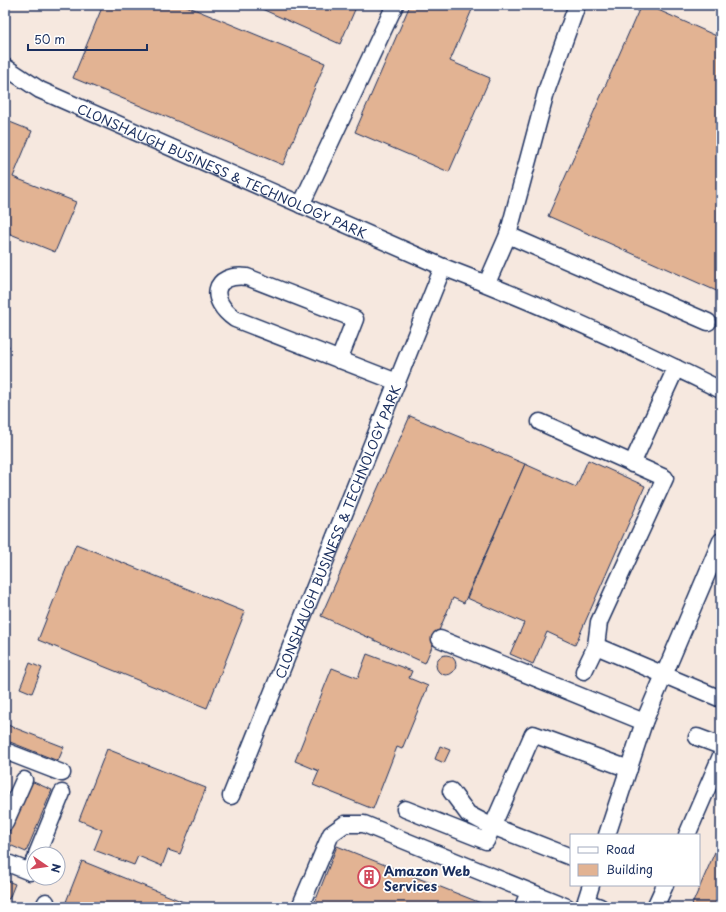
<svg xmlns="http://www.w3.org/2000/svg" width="726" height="912" font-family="'Playpen Sans',sans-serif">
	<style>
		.building { fill: #e2b393; stroke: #1b2f5e }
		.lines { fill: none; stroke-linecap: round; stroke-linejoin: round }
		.minor-casing { stroke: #1b2f5e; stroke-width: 19 }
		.minor { stroke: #fff; stroke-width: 16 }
		.labels { text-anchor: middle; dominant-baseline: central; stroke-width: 3.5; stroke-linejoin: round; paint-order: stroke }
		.street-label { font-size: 13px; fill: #1b2f5e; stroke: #fff }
		.poi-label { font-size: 13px; font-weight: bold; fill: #1b2f5e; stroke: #fff; text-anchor: start }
	</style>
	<rect width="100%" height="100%" fill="#f6e8df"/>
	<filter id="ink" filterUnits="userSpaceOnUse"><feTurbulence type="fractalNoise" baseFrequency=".025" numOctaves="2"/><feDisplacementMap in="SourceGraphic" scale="8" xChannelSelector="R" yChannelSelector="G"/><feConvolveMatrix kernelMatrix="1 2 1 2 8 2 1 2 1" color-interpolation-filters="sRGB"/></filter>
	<g filter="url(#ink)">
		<g class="building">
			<polygon points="103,5 184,5 325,63 283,165 73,78"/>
			<polygon points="253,5 357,5 340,44"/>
			<polygon points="410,5 474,5 450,61 490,78 449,172 355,132"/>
			<polygon points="641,5 647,5 721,38 721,293 548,216"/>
			<polygon points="5,120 32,131 13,177 76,202 55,252 8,233 5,241"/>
			<polygon points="5,344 9,346 5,357"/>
			<polygon points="410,416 525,464 464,603 453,598 425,663 321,616"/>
			<polygon points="588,460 645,486 575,645 547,632 533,664 510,654 524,623 467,598 525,464 576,487"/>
			<polygon points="76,544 245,612 207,708 38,640"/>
			<polygon points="367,654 412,671 409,678 428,686 402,749 397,747 373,809 313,785 319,771 295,761 332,668 358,678"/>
			<circle cx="446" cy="665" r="10"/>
			<polygon points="30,663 42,668 32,693 20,688"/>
			<polygon points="5,724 64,747 58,761 5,740"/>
			<polygon points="440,746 450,750 444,763 435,759"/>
			<polygon points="107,749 206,788 180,854 168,850 162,866 138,856 134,865 94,850 102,830 79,820"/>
			<polygon points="31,781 52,790 26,852 5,843"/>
			<polygon points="721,838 721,907 691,907"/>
			<polygon points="337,846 491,907 313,907"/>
			<polygon points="82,861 196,907 64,907"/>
			<polygon points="5,880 15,884 9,899 5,898"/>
		</g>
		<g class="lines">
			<g class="minor-casing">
				<g id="minor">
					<path id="s1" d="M5,67L40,90L443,267C538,303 630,345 721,390"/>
					<polyline points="301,205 395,5"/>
					<polyline points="508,235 708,322"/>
					<polyline points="487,283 508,235 547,89 577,5"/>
					<path d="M339,360L355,319L247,277C212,273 208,300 235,319L397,382"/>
					<polyline points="540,422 665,478 599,622 596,646 584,671"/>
					<polyline points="632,464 676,368"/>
					<polyline points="440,639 644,722"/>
					<polyline points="596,646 721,699"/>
					<polyline points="697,737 721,746"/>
					<polyline points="5,751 62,773"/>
					<polyline points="451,791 468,814 487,824 571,857"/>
					<path id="s2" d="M231,796L443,267"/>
					<polyline points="405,809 486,841 533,734 629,769"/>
					<polyline points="5,823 24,780"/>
					<polyline points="607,835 644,722 721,541"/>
					<polyline points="687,835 721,756"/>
					<polyline points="37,854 62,793"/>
					<polyline points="5,862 30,872 34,862"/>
					<polyline points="586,902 600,907"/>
					<polyline points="44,907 46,902"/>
					<polyline points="300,907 331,834 345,824 364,824 567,907"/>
					<polyline points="523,907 529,892"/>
					<polyline points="584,907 591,885"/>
					<polyline points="655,907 665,885"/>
				</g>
			</g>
			<use href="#minor" class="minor"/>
		</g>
	</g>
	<defs>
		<g id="building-ring" transform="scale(1.15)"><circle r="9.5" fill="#fff" stroke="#d1495b" stroke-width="1.5"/><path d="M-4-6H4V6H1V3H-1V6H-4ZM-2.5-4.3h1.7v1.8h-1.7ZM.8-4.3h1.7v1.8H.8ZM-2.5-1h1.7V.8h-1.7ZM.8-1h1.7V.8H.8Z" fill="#d1495b"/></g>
	</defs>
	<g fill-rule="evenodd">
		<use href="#building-ring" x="369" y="877"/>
	</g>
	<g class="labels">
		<g class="street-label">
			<text stroke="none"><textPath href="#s1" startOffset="241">CLONSHAUGH BUSINESS &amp; TECHNOLOGY PARK</textPath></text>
			<text stroke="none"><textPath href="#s2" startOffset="285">CLONSHAUGH BUSINESS &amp; TECHNOLOGY PARK</textPath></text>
		</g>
		<g class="poi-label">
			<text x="384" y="870">Amazon Web<tspan x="384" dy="15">Services</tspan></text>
		</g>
	</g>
	<rect width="726" height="912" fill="none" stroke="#fff" stroke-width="20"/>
	<rect x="10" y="10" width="706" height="892" fill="none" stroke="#1b2f5e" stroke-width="1.5" filter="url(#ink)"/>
	<rect x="570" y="834" width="130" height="52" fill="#ffffff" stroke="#a4acbf"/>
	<rect x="578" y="847" width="20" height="6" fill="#ffffff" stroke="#a4acbf"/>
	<text x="606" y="854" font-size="12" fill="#1b2f5e">Road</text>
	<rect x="578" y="864" width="20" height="12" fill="#e2b393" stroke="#a4acbf"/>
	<text x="606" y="874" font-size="12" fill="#1b2f5e">Building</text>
	<g transform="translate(46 866) rotate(103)"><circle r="19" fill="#ffffff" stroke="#a4acbf"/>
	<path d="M0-3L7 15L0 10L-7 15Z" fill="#d1495b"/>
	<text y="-6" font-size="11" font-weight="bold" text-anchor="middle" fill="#1b2f5e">N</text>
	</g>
	<path d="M28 44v6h119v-6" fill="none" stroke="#1b2f5e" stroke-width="2"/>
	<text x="34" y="44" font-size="12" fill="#1b2f5e" stroke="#ffffff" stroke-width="3" paint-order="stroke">50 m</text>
</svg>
